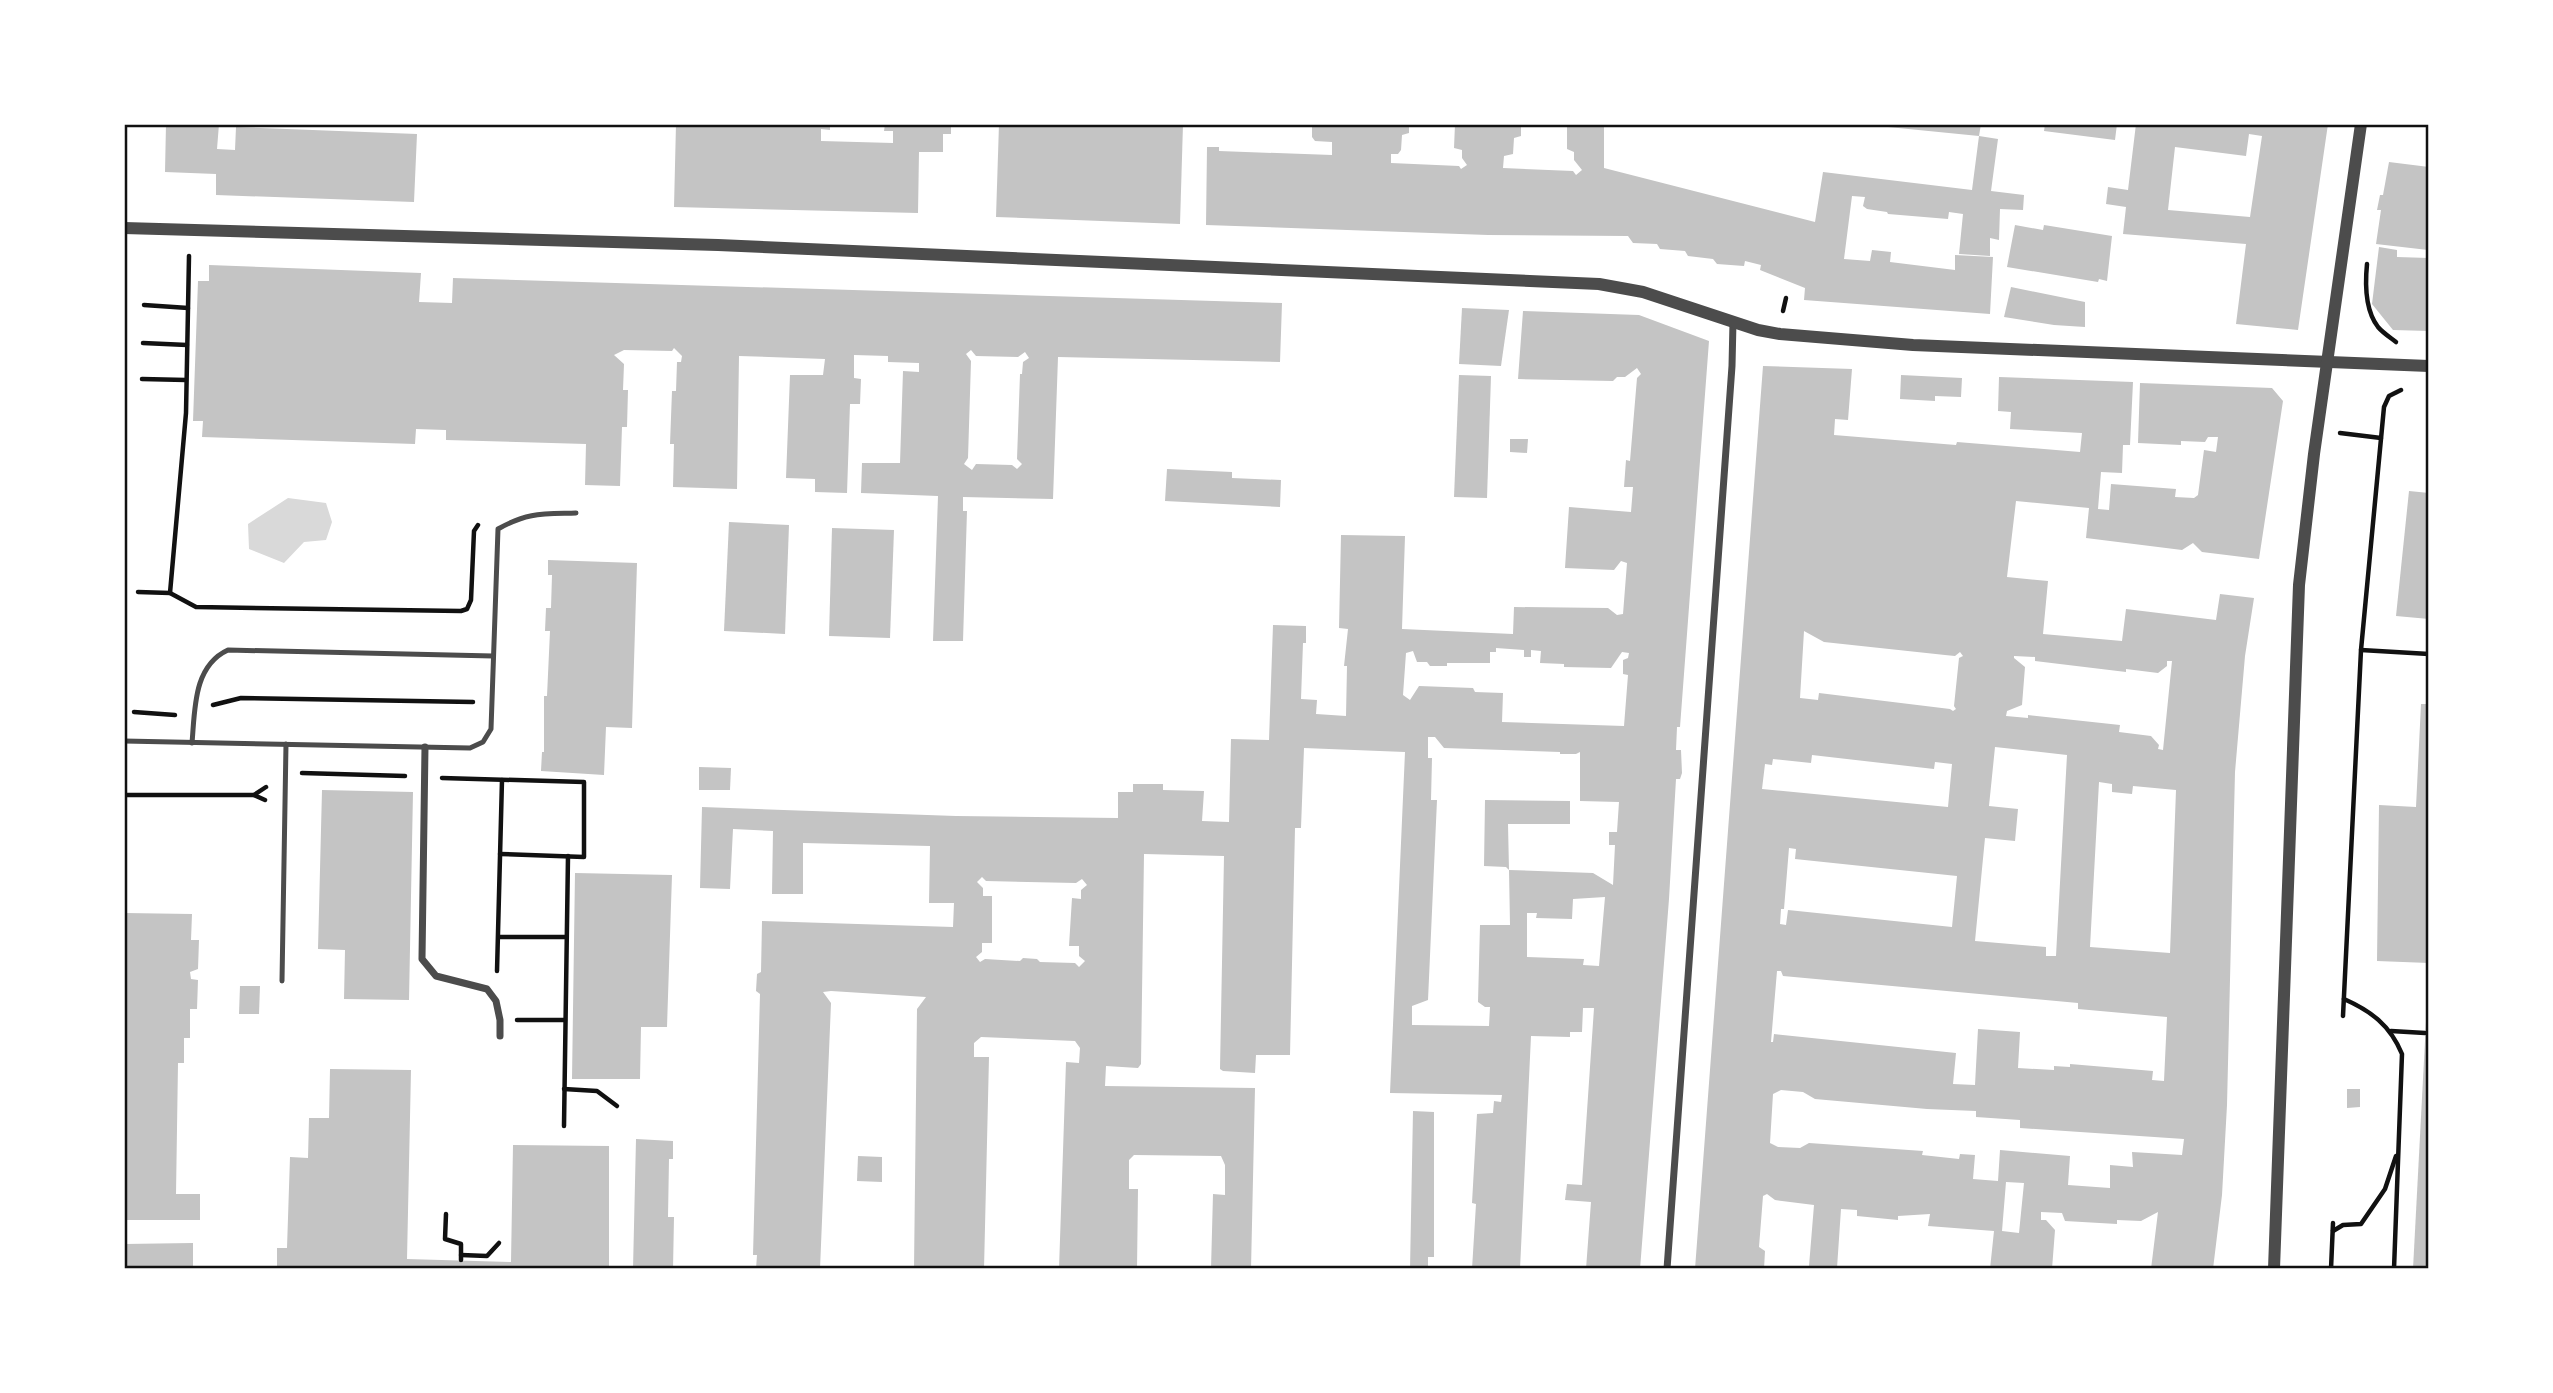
<svg xmlns="http://www.w3.org/2000/svg" width="2553" height="1393" font-family="'Golos Text',sans-serif">
	<style>
		.water { fill: #d9d9d9 }
		.building { fill: #c4c4c4; fill-rule: evenodd }
		.lines { fill: none; stroke-linecap: round; stroke-linejoin: round }
		.path { stroke: #111; stroke-width: 4.5 }
		.service { stroke: #4c4c4c; stroke-width: 5 }
		.minor { stroke: #4c4c4c; stroke-width: 7 }
		.tertiary { stroke: #4c4c4c; stroke-width: 12 }
		.neatline { fill: none; stroke: #111; stroke-width: 2.5 }
	</style>
	<rect width="100%" height="100%" fill="#fff"/>
	<polygon class="water" points="288,498 326,503 332,522 326,540 304,542 284,563 249,549 248,524"/>
	<g class="building">
		<polygon points="166,124 219,124 217,149 235,150 236,127 417,134 414,202 216,195 216,174 165,172"/>
		<polygon points="676,124 830,124 830,130 821,129 821,141 893,143 893,131 884,131 885,124 951,124 951,134 943,134 943,152 919,152 918,213 674,207"/>
		<polygon points="999,124 1183,124 1180,224 996,217"/>
		<polygon points="1312,124 1409,124 1409,133 1402,135 1401,150 1398,154 1391,154 1391,163 1459,166 1461,169 1467,165 1462,158 1462,150 1454,148 1455,124 1521,124 1521,136 1514,138 1513,154 1504,156 1503,168 1573,171 1576,175 1582,170 1574,160 1574,152 1567,149 1567,124 1604,124 1604,168 1815,222 1823,172 1972,190 1979,136 1998,139 1991,191 2024,195 2023,210 2000,209 1999,240 1990,238 1990,256 1959,254 1963,214 1949,212 1948,219 1888,214 1887,212 1867,209 1863,206 1865,197 1852,196 1844,259 1870,261 1872,250 1891,252 1890,262 1955,270 1955,255 1993,257 1990,314 1804,300 1805,288 1760,270 1761,265 1745,261 1744,266 1717,264 1713,259 1688,256 1685,251 1660,249 1657,244 1633,243 1628,236 1488,235 1206,225 1207,147 1219,147 1219,151 1332,155 1332,142 1315,141 1312,137"/>
		<polygon points="1879,124 1981,124 1979,136 1878,126"/>
		<polygon points="2045,124 2117,124 2115,140 2044,131"/>
		<path d="M2136,124H2328L2298,330L2236,324L2246,244L2123,234L2126,207L2106,204L2108,187L2128,190ZM2249,134L2262,136L2250,217L2168,210L2175,147L2246,156Z"/>
		<polygon points="2389,162 2429,167 2428,250 2376,244 2381,210 2377,210 2380,195 2383,195"/>
		<polygon points="2015,225 2043,230 2044,225 2112,236 2107,281 2099,279 2098,282 2007,267"/>
		<polygon points="2379,247 2397,250 2397,257 2429,258 2429,331 2393,330 2372,304"/>
		<path d="M209,265L421,273L419,302L452,303L453,278L1282,303L1280,362L1058,357L1053,499L963,497V511H967L963,641H933L938,496L861,493L862,463H900L903,371L919,372V363L888,362V356L854,355V378L861,379L860,404H850L847,493L815,492V479L786,478L790,375H823L825,359L739,356L737,489L673,487L674,444H670L672,391H676L677,362H681L682,356L674,348L672,351L624,350L614,355L624,364L623,390H628L627,427H622L620,486L585,485L586,444L446,440V430L416,429L415,444L202,437L203,421H193L198,281H209ZM971,350L976,356L1018,357L1025,352L1029,358L1023,362L1022,374H1020L1017,459L1022,464L1017,469L1012,465L976,464L972,470L964,464L968,458L971,361L966,354Z"/>
		<polygon points="2011,287 2085,302 2085,327 2054,325 2004,317"/>
		<polygon points="1462,308 1509,310 1501,366 1459,364"/>
		<path d="M1523,311L1639,315L1709,341L1680,727H1677L1676,750H1681L1682,773L1680,779H1676L1669,899L1640,1269H1586L1591,1202L1565,1200L1567,1184L1582,1185L1594,1008H1583L1582,1032H1570V1037L1531,1036L1520,1269H1472L1476,1204L1472,1203L1477,1114L1493,1113L1494,1101L1501,1102L1502,1095L1390,1093L1405,752L1304,748L1301,828H1295L1290,1055H1256L1255,1073L1223,1071L1220,1069L1224,856L1144,854L1141,1064L1138,1068L1106,1066L1105,1086L1255,1088L1251,1269H1211L1213,1194L1225,1195V1165L1221,1156L1134,1155L1129,1160V1189H1138L1137,1269H1059L1066,1062L1079,1063L1080,1048L1075,1041L981,1037L974,1043V1057H989L984,1269H914L917,1009L926,997L831,991L823,992L831,1003L820,1269H756L757,1255H753L760,994L756,991L757,974L761,972L762,921L953,927L954,903H929L930,846L803,843V894H772L773,831L733,829L730,889L700,888L702,807L956,816L1118,818V792H1133V784H1163V790L1204,791L1202,821L1229,822L1231,739L1269,740L1273,625L1306,626V643H1303L1301,699L1317,700L1316,714L1346,716L1347,666H1344L1348,629L1339,628L1341,535L1405,536L1402,629L1513,634L1514,607L1608,608L1617,615L1623,614L1627,563L1621,561L1614,570L1565,568L1569,507L1631,512L1633,487H1624L1626,460L1630,461L1637,378L1641,374L1637,368L1625,377H1617L1613,381L1518,379ZM1496,648L1524,650V657H1531V650L1541,651L1540,663L1564,664V667L1611,668L1622,652L1629,653L1628,658L1623,660V674L1628,675L1624,726L1502,722L1503,693L1475,692L1473,688L1419,686L1410,700L1403,695L1406,653L1413,651L1417,662H1427L1430,666H1447V663H1490V652H1496ZM1428,737H1435L1444,748L1560,752V754H1576L1580,752V801L1619,802L1617,832H1609V845H1615L1613,885L1593,873L1509,870L1510,925H1480L1478,1002L1485,1007H1490L1489,1026L1412,1025V1006L1428,1000L1437,800H1431L1432,758H1428ZM982,877L986,881L1076,883L1082,879L1087,885L1081,890V899L1072,898L1069,946H1079V956L1085,961L1079,967L1075,963L1040,962L1037,959L1023,958L1020,961L985,959L980,962L976,957L982,952V943H992V896H983V888L977,882ZM1605,897L1599,966L1583,965L1584,959L1527,957V913H1537L1536,918L1572,919L1573,899Z"/>
		<path d="M1763,366L1852,369L1848,420L1835,419L1834,435L1956,445L1957,442L2080,452L2082,433L2010,429L2011,412L1998,411L1999,377L2133,382L2130,445H2123L2122,473L2101,472L2098,509L2109,510L2111,484L2176,489L2175,497L2194,498L2198,495L2204,450L2216,452L2218,437H2208L2205,442L2181,441V445L2138,443L2140,383L2272,388L2283,401L2259,559L2202,552L2193,543L2182,550L2086,538L2089,508L2016,501L2007,577L2048,581L2043,634L2122,641L2126,609L2216,620L2220,594L2254,598L2245,656L2235,772L2227,1105L2222,1195L2213,1269H2151L2158,1212L2141,1221L2117,1220V1224L2065,1221L2062,1213L2041,1212V1220H2046L2055,1230L2052,1269H1990L1994,1231L1928,1226L1930,1214L1898,1216V1220L1857,1216V1210L1841,1209L1837,1268L1809,1266L1814,1205L1775,1200L1767,1194L1763,1196L1759,1247L1765,1251L1764,1269H1695ZM1804,631L1824,642L1945,655L1955,656L1960,652L1963,656L1959,658L1954,706L1956,709L1953,711L1950,709L1819,693L1818,700L1800,698ZM2014,656L2035,657V661L2126,672V669L2158,673L2167,666V661H2172L2163,750L2158,749L2159,745L2151,736L2119,732L2120,725L2028,715V718L2006,716L2007,711L2022,705L2025,667L2014,658ZM1995,747L2067,755L2056,956H2046V947L1975,941L1985,838L2015,841L2018,809L1989,806ZM1812,755L1934,769L1935,762L1952,764L1948,807L1762,789L1765,764L1772,765L1773,759L1811,763ZM2099,782L2112,784V792L2132,794L2133,786L2176,790L2170,953L2090,947ZM1789,848L1796,849L1795,859L1957,876L1952,927L1788,910L1786,925L1780,924L1781,909H1784ZM1777,971H1781L1783,976L2078,1003V1009L2167,1017L2164,1081L2152,1080L2153,1071L2070,1064V1067L2054,1066V1070L2018,1068L2020,1032L1978,1029L1975,1085L1953,1084L1956,1053L1774,1034L1773,1042H1771ZM1781,1090L1803,1092L1815,1099L1927,1109L1976,1111V1117L2020,1120V1128L2184,1139L2182,1155L2132,1152L2133,1167L2110,1165V1188L2068,1185L2070,1156L2000,1150L1998,1181L1973,1179L1975,1155L1960,1154L1959,1159L1922,1155L1923,1151L1809,1143L1800,1148L1778,1147L1770,1143L1773,1094ZM2006,1182L2024,1183L2019,1233L2002,1231Z"/>
		<polygon points="1459,375 1491,376 1487,498 1454,497"/>
		<polygon points="1901,375 1962,378 1961,397 1935,396 1935,401 1900,399"/>
		<polygon points="1510,439 1528,439 1527,453 1510,452"/>
		<polygon points="1167,469 1232,472 1232,478 1281,480 1280,507 1165,501"/>
		<polygon points="2409,491 2429,493 2429,619 2396,616"/>
		<polygon points="729,522 789,525 785,634 724,631"/>
		<polygon points="832,528 894,530 890,638 829,636"/>
		<polygon points="548,560 637,563 632,728 606,727 604,775 541,771 542,752 544,752 544,696 547,696 550,631 545,631 546,608 551,608 552,575 548,575"/>
		<polygon points="2421,704 2429,704 2429,963 2377,961 2379,805 2416,807"/>
		<polygon points="699,767 731,768 730,790 699,790"/>
		<polygon points="322,790 413,792 409,1000 344,999 345,950 318,949"/>
		<polygon points="1485,800 1570,801 1570,824 1508,824 1509,870 1506,867 1484,866"/>
		<polygon points="575,873 672,875 667,1027 641,1027 640,1079 572,1079"/>
		<polygon points="125,913 192,914 191,940 199,940 198,969 190,972 191,979 198,980 197,1009 190,1009 190,1038 184,1038 184,1063 178,1063 176,1194 200,1194 200,1220 124,1220 127,1037 124,1037"/>
		<polygon points="240,986 260,986 259,1014 239,1014"/>
		<polygon points="2427,1003 2429,1003 2429,1269 2413,1269"/>
		<polygon points="330,1069 411,1070 407,1259 511,1262 513,1145 609,1146 609,1269 277,1268 277,1248 287,1248 290,1157 308,1158 309,1118 329,1118"/>
		<polygon points="2347,1089 2360,1089 2360,1107 2347,1108"/>
		<polygon points="1413,1111 1434,1112 1434,1257 1428,1257 1428,1269 1410,1269"/>
		<polygon points="636,1139 673,1141 673,1159 669,1159 668,1217 674,1217 673,1269 633,1269"/>
		<polygon points="858,1156 882,1157 882,1182 857,1181"/>
		<polygon points="193,1243 193,1269 124,1269 124,1244"/>
	</g>
	<g class="lines">
		<g class="path">
			<path d="M2367,264C2365,284 2365,310 2378,327C2383,333 2391,338 2396,342"/>
			<polyline points="144,305 188,308"/>
			<polyline points="1783,311 1786,298"/>
			<polyline points="143,343 187,345"/>
			<polyline points="142,379 186,380"/>
			<polyline points="2340,433 2381,438"/>
			<polyline points="138,592 170,593 196,607 461,611 467,609 471,600 474,531 478,525"/>
			<polyline points="170,593 186,413 189,256"/>
			<polyline points="2361,650 2429,654"/>
			<polyline points="213,705 241,698 473,702"/>
			<polyline points="134,712 175,715"/>
			<polyline points="302,773 405,776"/>
			<polyline points="442,778 584,782 584,857 500,854"/>
			<polyline points="124,795 254,795 265,800"/>
			<polyline points="254,795 266,787"/>
			<polyline points="499,937 566,937"/>
			<polyline points="497,971 502,780"/>
			<path d="M2344,999C2371,1011 2390,1025 2402,1054L2394,1269"/>
			<polyline points="2343,1016 2361,650 2384,407 2389,396 2401,390"/>
			<polyline points="517,1020 565,1020"/>
			<polyline points="2391,1031 2425,1033"/>
			<polyline points="564,1089 597,1091 617,1106"/>
			<polyline points="564,1126 568,856"/>
			<polyline points="446,1214 445,1239 461,1244 461,1260"/>
			<polyline points="2333,1231 2343,1225 2361,1224 2385,1189 2396,1156"/>
			<polyline points="461,1255 487,1256 499,1243"/>
			<polyline points="2331,1269 2333,1223"/>
		</g>
		<g class="service">
			<path d="M124,741L470,748L483,742L491,729L498,529C528,512 543,514 576,513"/>
			<path d="M192,743C195,710 193,666 228,650L493,656"/>
			<polyline points="282,981 286,744"/>
		</g>
		<g class="minor">
			<polyline points="425,747 422,959 436,976 487,989 496,1001 500,1020 500,1036"/>
			<polyline points="1667,1269 1732,366 1733,322"/>
		</g>
		<g class="tertiary">
			<polyline points="124,228 718,245 1599,284 1643,292 1758,330 1780,334 1913,345 2429,366"/>
			<polyline points="2274,1269 2299,585 2314,454 2361,124"/>
		</g>
	</g>
	<rect width="2553" height="1393" fill="none" stroke="#ffffff" stroke-width="252"/>
	<rect x="126" y="126" width="2301" height="1141" class="neatline"/>
</svg>
